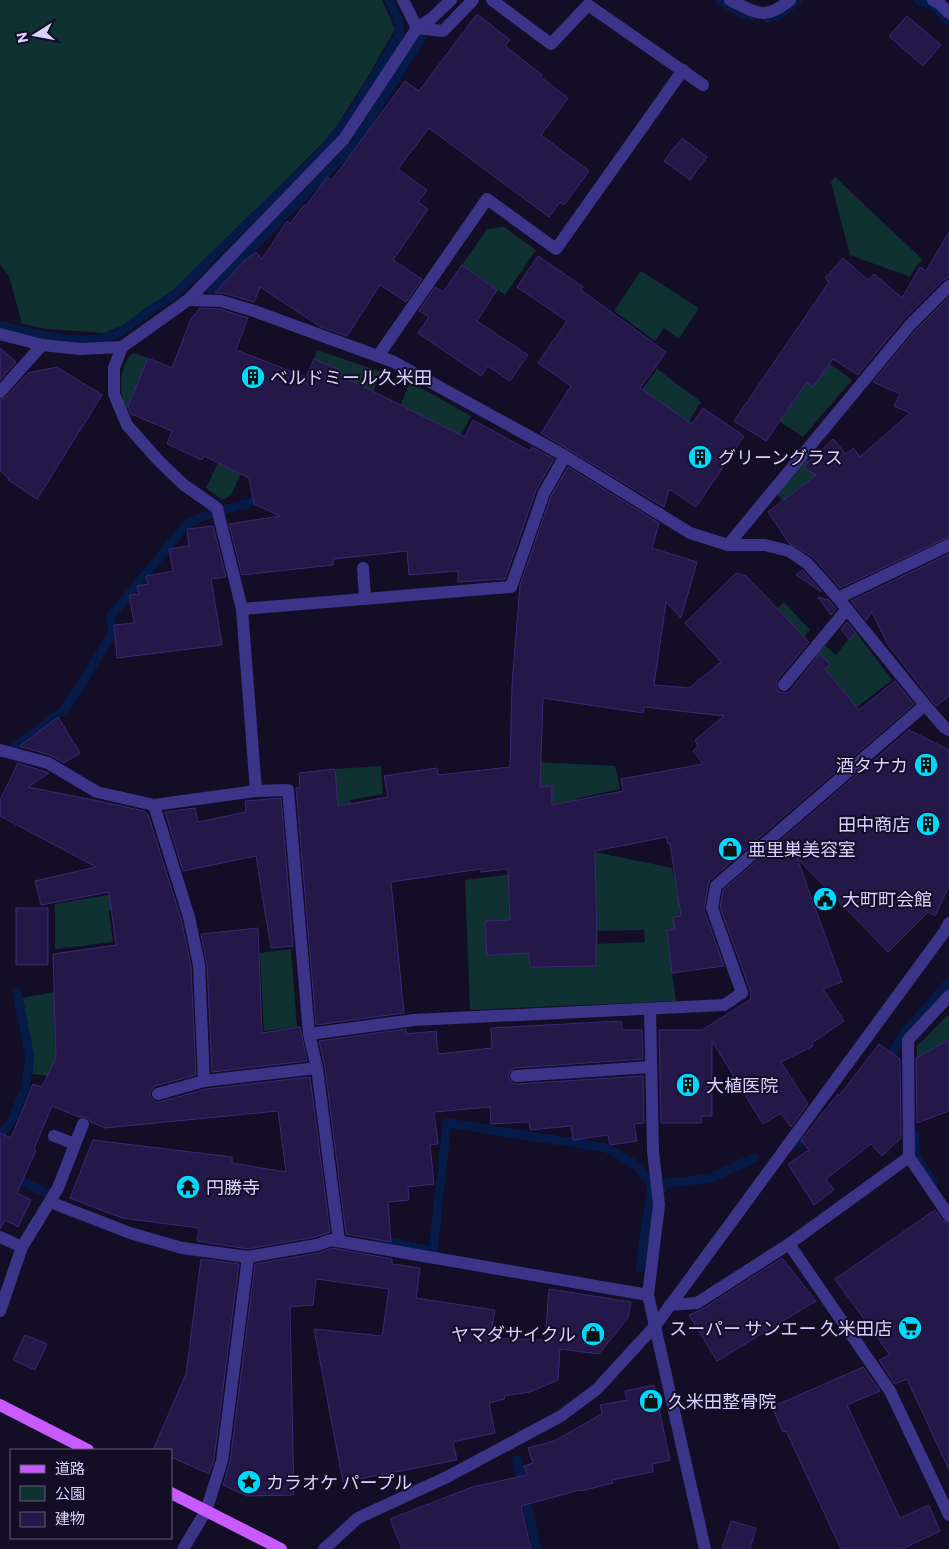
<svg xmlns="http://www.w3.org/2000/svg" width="949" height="1549" font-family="Commissioner,'Noto Sans JP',sans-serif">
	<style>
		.green { fill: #103131 }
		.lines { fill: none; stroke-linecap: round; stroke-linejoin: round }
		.stream { stroke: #061a47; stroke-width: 9 }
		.building { fill: #241849; stroke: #3b2877; fill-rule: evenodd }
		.minor { stroke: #3c3489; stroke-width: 12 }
		.major { stroke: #c95aff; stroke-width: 12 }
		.labels { text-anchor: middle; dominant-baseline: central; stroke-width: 4; stroke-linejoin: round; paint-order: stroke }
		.poi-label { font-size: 18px; fill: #dad3ff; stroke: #130d26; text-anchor: start }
	</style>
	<rect width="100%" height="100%" fill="#130d26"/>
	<g class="green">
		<polygon points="0,0 382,0 395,29 366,80 331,135 175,289 124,325 104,333 47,329 22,324 9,276 0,264"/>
		<polygon points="835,177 923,260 916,266 910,277 850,255 831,183"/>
		<polygon points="504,227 536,250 505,295 462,265 487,229"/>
		<polygon points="641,271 699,308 679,339 664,328 655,341 614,311"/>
		<polygon points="317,350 381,372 373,392 337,377 340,370 323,362 311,367"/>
		<path d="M133,353L148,358L126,412C120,393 117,367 133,353Z"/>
		<polygon points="829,363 852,380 803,437 780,422 807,382 813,386"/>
		<polygon points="657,369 701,402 688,422 633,402"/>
		<polygon points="410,382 471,416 461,435 400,406"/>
		<polygon points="806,459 819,476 784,502 777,494"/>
		<polygon points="218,463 241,474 231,495 223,500 206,488"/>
		<polygon points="784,602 810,630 795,648 768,618"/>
		<polygon points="855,631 892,680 857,707 815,658 825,645 836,655"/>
		<polygon points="519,761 615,766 620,789 575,799 580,830 553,831 552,787 524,787"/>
		<polygon points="381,766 383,794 350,800 352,815 339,817 335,769"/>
		<path d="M595,852L672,868C682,901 681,937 681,971L672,973L676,1001L470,1010L465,880L513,874L528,905L530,967L596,966V944L645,942L644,930L597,931Z"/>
		<polygon points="162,862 176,901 109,911 113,942 55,949 55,904 119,893"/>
		<polygon points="291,949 297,1027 264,1031 260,953"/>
		<polygon points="54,992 135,1084 32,1074 33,1056 23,998"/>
		<polygon points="948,1015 949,1018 949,1040 936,1047 917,1089 917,1046"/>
	</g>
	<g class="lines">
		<g class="stream">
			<polyline points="719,0 741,13 752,16"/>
			<polyline points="918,0 937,9 949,21"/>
			<polyline points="767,18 780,15 798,0"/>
			<polyline points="211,290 354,145 422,37"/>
			<path d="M0,325C33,334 82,347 114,335C128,329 138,319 149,311C157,305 167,300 175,294L321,152L351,115L399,35C402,22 394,11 389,0"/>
			<polyline points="15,747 65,709 113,633 110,617 187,524 206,515 263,499"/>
			<polyline points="888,1063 902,1036 949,982"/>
			<polyline points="0,1133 10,1124 25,1089 30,1057 17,993"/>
			<polyline points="915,1135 915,1155 933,1182"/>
			<polyline points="794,1145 813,1136"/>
			<polyline points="0,1170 56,1198"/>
			<path d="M378,1239L433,1252L447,1123L606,1148C624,1157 642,1166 651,1185L711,1178L754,1158"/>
			<polyline points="640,1268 651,1191 662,1189"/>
			<polyline points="517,1460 537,1549"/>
		</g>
	</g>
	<g class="building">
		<polygon points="477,14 510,40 505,46 542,75 541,77 568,98 541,135 589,171 564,205 560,202 549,217 429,128 398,169 427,190 418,202 428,209 393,260 422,279 406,302 380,285 347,336 321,327 260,287 254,302 223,293 215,293 243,262 256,252 262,259 287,221 290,224 304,205 306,206 327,177 332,180 405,81 419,91"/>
		<polygon points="907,16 941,45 923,66 889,36"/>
		<polygon points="682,138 707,157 690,180 664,161"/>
		<polygon points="949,232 949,278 943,280 904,319 858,375 833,359 813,387 807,382 766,441 734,421 829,282 825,278 843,258 868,280 874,274 902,298 920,267 926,271"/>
		<polygon points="538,256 583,287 581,290 666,352 640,388 692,424 703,408 744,436 696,507 669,489 664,507 541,433 571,386 538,363 567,321 517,287"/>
		<polygon points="462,265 497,290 477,321 528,355 510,381 488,366 481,376 418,333 429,317 419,311 435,287 443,292"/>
		<polygon points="949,297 949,537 840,588 813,557 789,543 768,512 816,475 803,467 833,439 846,454 853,448 860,457 910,413 894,406 900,394 873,382 916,330"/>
		<polygon points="200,308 220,309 248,318 236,350 306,377 314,359 340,370 338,374 465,437 473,420 530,451 532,447 554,459 536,490 505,579 458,582 458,571 409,575 407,551 333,559 333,565 242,575 229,524 280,516 254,504 249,478 204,456 202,460 167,444 172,431 131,414 128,406 148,358 172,368 191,319"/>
		<polygon points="0,348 16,362 0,380"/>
		<polygon points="57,367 102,395 37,499 8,480 9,479 0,471 0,400 6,397 28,373"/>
		<path d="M568,467L659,523L652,548L697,562L681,618L666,602L654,685L689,688L721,662L685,623L736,573L746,576L809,642L777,680L776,687L779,692L786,693L790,691L820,654L830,664L825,669L859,710L895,681L914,704L710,880L708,885L704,910L724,966L672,973L667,930H675L673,917L681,916L670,843L668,844L666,837L595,851L597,943L596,944V966L530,967L529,953L487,955L485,921L510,920L508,869L481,872V869L391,882L404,1013L316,1025L296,788L300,787L299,773L335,769L338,806L388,797L384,776L437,768L438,775L510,767L512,684L520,585L551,496ZM543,698L643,713L644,707L724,716L695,740L698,746L693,751L703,764L621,779L623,791L552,805V786L540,787Z"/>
		<polygon points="213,526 226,577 211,579 222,645 117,658 114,625 134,623 129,595 139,594 137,586 148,584 146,576 173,571 169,549 189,546 187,529"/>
		<polygon points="949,554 949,696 936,706 888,645 872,612 866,620 851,601"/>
		<polygon points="802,570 822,592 796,575"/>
		<polygon points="818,597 829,600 836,609 831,615"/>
		<polygon points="847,622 855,632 850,640 841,629"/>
		<polygon points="58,717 80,753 64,763 50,755 22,747 20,746"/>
		<polygon points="909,730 949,750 949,886 935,916 928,912 888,952 797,858 842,982 823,989 844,1021 812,1043 813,1046 781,1062 808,1104 791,1127 781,1113 763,1124 712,1041 712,1116 701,1116 702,1123 661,1123 659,1030 702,1030 751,999 750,990 720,907 723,890"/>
		<polygon points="18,763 49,773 28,787 94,800 144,811 148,814 181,919 191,966 196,1075 155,1086 150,1092 150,1097 156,1102 160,1102 206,1089 310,1077 330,1232 315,1237 248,1249 197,1241 199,1228 122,1218 70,1198 93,1140 232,1157 232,1163 286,1172 278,1111 105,1128 91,1122 86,1117 79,1117 52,1106 34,1149 36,1150 17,1193 31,1200 18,1227 5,1220 0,1229 0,1133 11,1138 33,1084 42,1087 56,1058 53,954 116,945 109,892 41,905 35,881 96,867 0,816 0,800"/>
		<polygon points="281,798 293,946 271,948 256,856 183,871 165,812 195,808 198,822 246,812 245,801"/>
		<rect x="16" y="908" width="32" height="57"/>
		<polygon points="258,928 262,1033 300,1027 307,1061 212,1072 207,965 201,934"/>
		<polygon points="621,1021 622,1030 642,1030 643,1059 515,1068 509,1072 508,1077 512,1083 517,1084 643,1076 644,1123 634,1124 637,1141 610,1145 608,1135 573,1140 571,1126 530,1130 529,1122 491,1124 490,1107 434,1112 438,1144 430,1145 434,1184 408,1187 409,1200 388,1202 391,1242 346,1234 325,1067 319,1041 406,1029 406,1034 436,1031 438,1054 492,1048 491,1028"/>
		<polygon points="949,1040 949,1111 917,1123 916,1058"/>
		<polygon points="879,1044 900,1059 901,1138 882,1156 871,1144 826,1179 834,1190 814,1205 788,1164 809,1150 801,1140 838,1094 839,1096"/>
		<polygon points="935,1210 943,1221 949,1224 949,1470 907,1379 895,1384 879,1360 890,1355 835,1279"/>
		<polygon points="332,1248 392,1259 392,1264 420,1268 416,1298 495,1310 490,1338 545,1340 549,1289 631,1302 628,1318 599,1354 560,1349 558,1380 530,1392 504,1396 505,1399 489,1403 495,1433 453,1442 457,1460 343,1482 314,1329 382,1336 389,1289 316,1279 313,1305 290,1307 294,1495 247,1496 223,1485 230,1462 255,1264 319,1253"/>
		<polygon points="782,1258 816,1301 717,1361 689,1315 701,1310"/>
		<polygon points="201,1259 239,1264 214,1459 209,1474 171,1457 171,1450 153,1450 186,1374"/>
		<polygon points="25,1335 47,1344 35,1370 13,1360"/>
		<polygon points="863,1367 880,1391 847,1405 900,1518 929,1505 940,1531 902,1549 841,1549 786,1431 783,1432 772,1407"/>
		<polygon points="654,1385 670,1460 652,1464 653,1472 612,1480 613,1483 581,1491 580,1490 521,1506 531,1549 402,1549 390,1519 472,1487 527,1475 524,1466 533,1463 528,1448 554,1441 602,1414 600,1405 627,1400 625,1391"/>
		<polygon points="731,1521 756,1528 750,1549 722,1549"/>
	</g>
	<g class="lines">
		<g class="minor">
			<polyline points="403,0 417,28"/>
			<polyline points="492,0 551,44 588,5 703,85"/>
			<path d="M730,0C756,13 765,21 790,0"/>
			<polyline points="933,0 940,4 949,13"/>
			<polyline points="417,28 443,31 473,0"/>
			<polyline points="188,300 221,301 254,311 394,362 565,456 690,533 728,545 765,545 789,551 807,563 838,598 925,705 944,727 949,730"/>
			<polyline points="0,334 42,345 80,349 122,347 188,300 344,139 417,28 432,18 451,0"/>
			<polyline points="122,347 114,368 114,394 127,425 159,461 184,485 217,508 242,609 256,791"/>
			<polyline points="378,356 487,199 556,249 683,70"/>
			<polyline points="0,392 42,345"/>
			<polyline points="728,545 910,325 949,286"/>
			<polyline points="363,568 365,599"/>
			<polyline points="838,598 949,545"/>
			<polyline points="242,609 511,587 544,493 565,456"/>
			<polyline points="784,685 847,609"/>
			<polyline points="0,750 48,763 97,792 154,805 256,791 288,790 309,1034 317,1068 339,1241"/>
			<polyline points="154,805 189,917 199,965 204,1081"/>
			<polyline points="949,996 908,1040 909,1157 949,1216"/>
			<polyline points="650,1009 653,1151 659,1205 648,1295 705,1549"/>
			<polyline points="309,1034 414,1020 724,1005 742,993 712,908 716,886 925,705"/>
			<polyline points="516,1076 651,1067"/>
			<polyline points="158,1094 204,1081 317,1068"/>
			<polyline points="54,1136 75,1144"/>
			<polyline points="50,1202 130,1233 182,1248 248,1257 317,1245 331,1240 648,1295"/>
			<polyline points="0,1237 22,1247"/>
			<polyline points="789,1244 890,1391 949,1515"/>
			<polyline points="670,1305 697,1303 789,1244 909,1157"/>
			<polyline points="0,1311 22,1247 58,1188 83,1124"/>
			<polyline points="183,1549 206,1511 222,1461 248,1257"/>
			<polyline points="324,1549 358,1518 447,1477 561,1416 597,1389 655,1326 945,931 949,923"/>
		</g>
		<g class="major">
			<polyline points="0,1405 88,1450"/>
			<polyline points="171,1493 281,1549"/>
		</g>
	</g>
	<defs>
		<g id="building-disc" transform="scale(1.25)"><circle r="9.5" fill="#00d8fe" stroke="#130d26"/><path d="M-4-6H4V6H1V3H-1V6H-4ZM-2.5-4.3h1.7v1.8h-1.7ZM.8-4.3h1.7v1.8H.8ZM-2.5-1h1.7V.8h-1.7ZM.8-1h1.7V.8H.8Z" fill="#111"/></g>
		<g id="shop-disc" transform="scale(1.25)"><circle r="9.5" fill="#00d8fe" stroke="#130d26"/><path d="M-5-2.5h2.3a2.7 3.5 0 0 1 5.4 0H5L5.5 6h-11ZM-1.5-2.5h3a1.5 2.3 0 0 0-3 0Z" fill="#111"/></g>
		<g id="civic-disc" transform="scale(1.25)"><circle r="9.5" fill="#00d8fe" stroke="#130d26"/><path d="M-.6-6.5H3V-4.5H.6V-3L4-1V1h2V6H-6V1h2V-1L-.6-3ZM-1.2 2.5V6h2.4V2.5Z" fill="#111"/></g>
		<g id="temple-disc" transform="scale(1.25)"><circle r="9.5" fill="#00d8fe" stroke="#130d26"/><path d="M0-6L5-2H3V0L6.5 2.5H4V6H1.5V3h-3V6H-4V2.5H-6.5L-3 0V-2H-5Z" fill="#111"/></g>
		<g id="supermarket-disc" transform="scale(1.25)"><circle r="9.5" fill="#00d8fe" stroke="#130d26"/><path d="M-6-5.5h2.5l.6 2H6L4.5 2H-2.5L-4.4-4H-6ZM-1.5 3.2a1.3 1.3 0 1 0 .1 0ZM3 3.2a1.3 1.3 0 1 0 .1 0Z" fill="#111"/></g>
		<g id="sight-disc" transform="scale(1.25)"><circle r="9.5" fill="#00d8fe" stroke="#130d26"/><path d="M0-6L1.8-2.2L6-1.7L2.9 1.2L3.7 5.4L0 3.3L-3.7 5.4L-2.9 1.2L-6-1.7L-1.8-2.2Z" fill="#111"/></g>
	</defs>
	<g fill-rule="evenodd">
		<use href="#building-disc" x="253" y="377"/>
		<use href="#building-disc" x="700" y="457"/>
		<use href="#building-disc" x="926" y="765"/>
		<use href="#building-disc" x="928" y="824"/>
		<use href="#shop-disc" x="730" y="849"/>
		<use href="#civic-disc" x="825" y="899"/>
		<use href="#building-disc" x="688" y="1085"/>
		<use href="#temple-disc" x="188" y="1187"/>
		<use href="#supermarket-disc" x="910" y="1328"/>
		<use href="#shop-disc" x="593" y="1334"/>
		<use href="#shop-disc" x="651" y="1401"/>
		<use href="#sight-disc" x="249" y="1482"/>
	</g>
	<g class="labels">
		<g class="poi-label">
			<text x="270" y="377">ベルドミール久米田</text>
			<text x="718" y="457">グリーングラス</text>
			<text x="908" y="765" text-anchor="end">酒タナカ</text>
			<text x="910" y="824" text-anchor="end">田中商店</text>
			<text x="748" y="849">亜里巣美容室</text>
			<text x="842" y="899">大町町会館</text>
			<text x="706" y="1085">大植医院</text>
			<text x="206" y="1187">円勝寺</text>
			<text x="892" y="1328" text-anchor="end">スーパー サンエー 久米田店</text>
			<text x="576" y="1334" text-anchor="end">ヤマダサイクル</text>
			<text x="668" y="1401">久米田整骨院</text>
			<text x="266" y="1482">カラオケ パープル</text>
		</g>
	</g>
	<rect x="10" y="1449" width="162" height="90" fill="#130d26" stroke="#635c7d"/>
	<rect x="20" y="1465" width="25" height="8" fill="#c95aff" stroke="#635c7d"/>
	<text x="55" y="1474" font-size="15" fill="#dad3ff">道路</text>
	<rect x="20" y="1486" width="25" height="15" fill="#103131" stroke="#635c7d"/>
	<text x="55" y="1499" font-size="15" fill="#dad3ff">公園</text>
	<rect x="20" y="1512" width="25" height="15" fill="#241849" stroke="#635c7d"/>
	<text x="55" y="1524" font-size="15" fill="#dad3ff">建物</text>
	<g transform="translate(35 35) rotate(259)" stroke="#130d26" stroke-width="4" paint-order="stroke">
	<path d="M0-4L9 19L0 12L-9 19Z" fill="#dad3ff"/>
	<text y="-8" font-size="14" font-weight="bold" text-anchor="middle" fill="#dad3ff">N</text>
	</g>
</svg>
